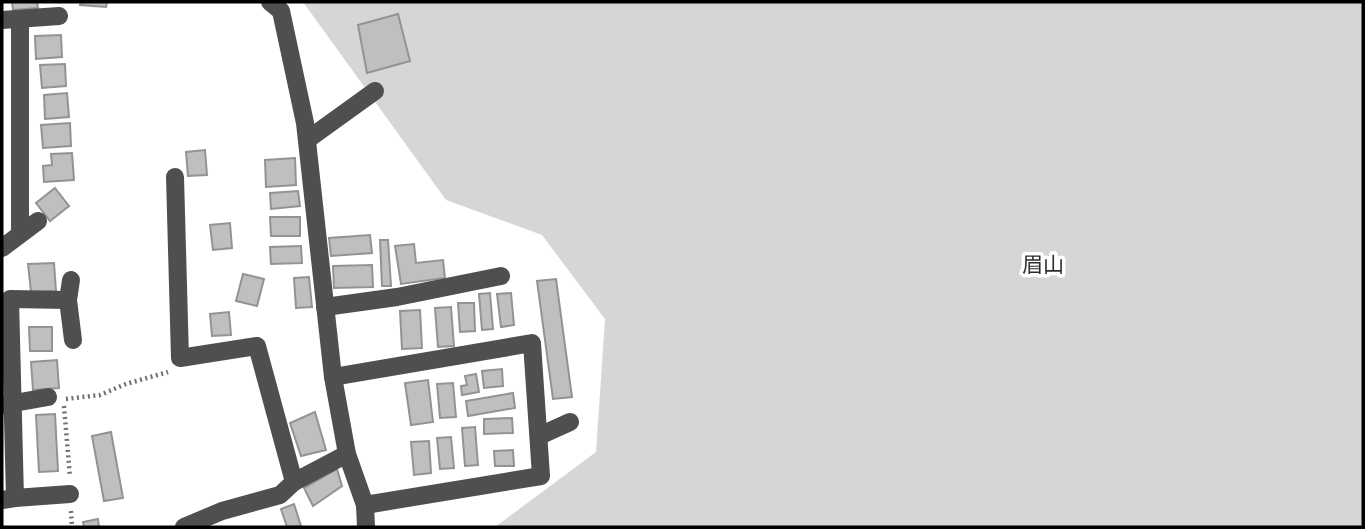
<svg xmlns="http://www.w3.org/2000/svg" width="1365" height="529" font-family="Barlow,'Noto Sans JP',sans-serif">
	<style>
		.green { fill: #d6d6d6 }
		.building { fill: #bfbfbf; stroke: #939393; stroke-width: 2 }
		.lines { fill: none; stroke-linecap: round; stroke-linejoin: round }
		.path { stroke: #717171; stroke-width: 4.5; stroke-dasharray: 2 3.5; stroke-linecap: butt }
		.minor { stroke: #4f4f4f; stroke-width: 18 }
		.labels { text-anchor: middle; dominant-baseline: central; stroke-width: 7; stroke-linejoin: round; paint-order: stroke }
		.park-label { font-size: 21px; fill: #2d2d2d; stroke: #fff }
	</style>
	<rect width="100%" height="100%" fill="#fff"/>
	<polygon class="green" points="303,2 1363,2 1363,527 495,527 596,452 605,319 542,235 446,200"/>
	<g class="building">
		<polygon points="12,2 37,2 38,8 13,10"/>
		<polygon points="81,2 107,2 106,7 80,5"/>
		<polygon points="398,14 410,61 367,73 358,25"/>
		<polygon points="61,35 62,57 36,59 35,36"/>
		<polygon points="65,64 66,86 42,88 40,65"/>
		<polygon points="67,93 69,117 45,119 44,95"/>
		<polygon points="70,123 71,146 43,148 41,125"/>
		<polygon points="205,150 207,175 188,176 186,152"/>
		<polygon points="72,153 74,180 44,182 43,166 52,165 51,154"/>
		<polygon points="295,158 296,185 266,187 265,160"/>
		<polygon points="55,188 69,206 50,221 36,203"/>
		<polygon points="298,191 300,206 271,209 270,193"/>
		<polygon points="270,217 300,217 300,236 271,236"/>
		<polygon points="230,223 232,248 213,250 210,225"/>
		<polygon points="370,235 372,253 331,256 329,238"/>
		<polygon points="380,240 388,240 391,286 382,286"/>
		<polygon points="414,244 416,263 443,260 445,278 401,284 395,246"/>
		<polygon points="301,246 302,263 271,264 270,247"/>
		<polygon points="54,263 56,291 31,292 28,264"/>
		<polygon points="372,265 373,287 334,288 333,266"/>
		<polygon points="243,274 264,279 257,306 236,301"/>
		<polygon points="309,277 312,307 296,308 294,278"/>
		<polygon points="556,279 572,397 553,399 537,281"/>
		<polygon points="490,293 493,329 482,330 479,294"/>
		<polygon points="511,293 514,325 501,327 497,294"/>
		<polygon points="458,303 474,303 475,331 460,332"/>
		<polygon points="451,307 454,346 438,347 435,308"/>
		<polygon points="420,310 422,348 402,349 400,311"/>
		<polygon points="229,312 231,335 212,336 210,314"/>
		<polygon points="29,327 52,327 52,351 30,351"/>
		<polygon points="57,360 59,388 33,390 31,362"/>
		<polygon points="502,369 503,386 484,388 482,371"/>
		<polygon points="476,374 479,392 462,395 461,386 467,385 465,376"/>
		<polygon points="428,380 433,422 411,425 405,383"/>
		<polygon points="453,383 456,417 440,418 437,384"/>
		<polygon points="513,393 515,408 468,416 466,401"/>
		<polygon points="315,412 326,450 301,456 290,423"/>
		<polygon points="55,414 58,471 39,472 36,415"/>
		<polygon points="512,418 513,433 484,434 484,419"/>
		<polygon points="475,427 478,465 465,466 462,428"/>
		<polygon points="111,432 123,498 104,501 92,436"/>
		<polygon points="451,437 454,468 440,469 437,438"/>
		<polygon points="429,441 431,473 414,475 411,442"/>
		<polygon points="513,450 514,466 495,466 494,451"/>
		<polygon points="337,469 342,486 313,506 304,488"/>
		<polygon points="294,504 301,526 287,527 281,509"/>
		<polygon points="98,519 99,527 84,527 83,522"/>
	</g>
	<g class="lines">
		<g class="path">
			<polyline points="66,399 100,395 126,384 168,372"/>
			<polyline points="64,406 70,477"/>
			<polyline points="71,511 72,527"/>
		</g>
		<g class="minor">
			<polyline points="270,2 281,11 305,123 333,377"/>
			<polyline points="20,19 20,234"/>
			<polyline points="2,20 59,16"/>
			<polyline points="307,140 375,91"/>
			<polyline points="175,177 180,358 257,346 294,482 347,454 333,377 532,343 541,476 365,505"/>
			<polyline points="2,248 38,221"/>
			<polyline points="71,280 68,300 73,340"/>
			<polyline points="325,307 397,297 501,276"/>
			<polyline points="3,405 48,397"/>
			<polyline points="539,436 570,422"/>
			<polyline points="347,454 365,505 366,527"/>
			<polyline points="15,498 70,494"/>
			<polyline points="2,500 15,498 10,299 68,300"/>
			<polyline points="184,527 222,511 280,495 294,482"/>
		</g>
	</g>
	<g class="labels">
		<g class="park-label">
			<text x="1043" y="263">眉山</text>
		</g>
	</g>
	<rect width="1365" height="529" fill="none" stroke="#000000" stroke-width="7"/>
</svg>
